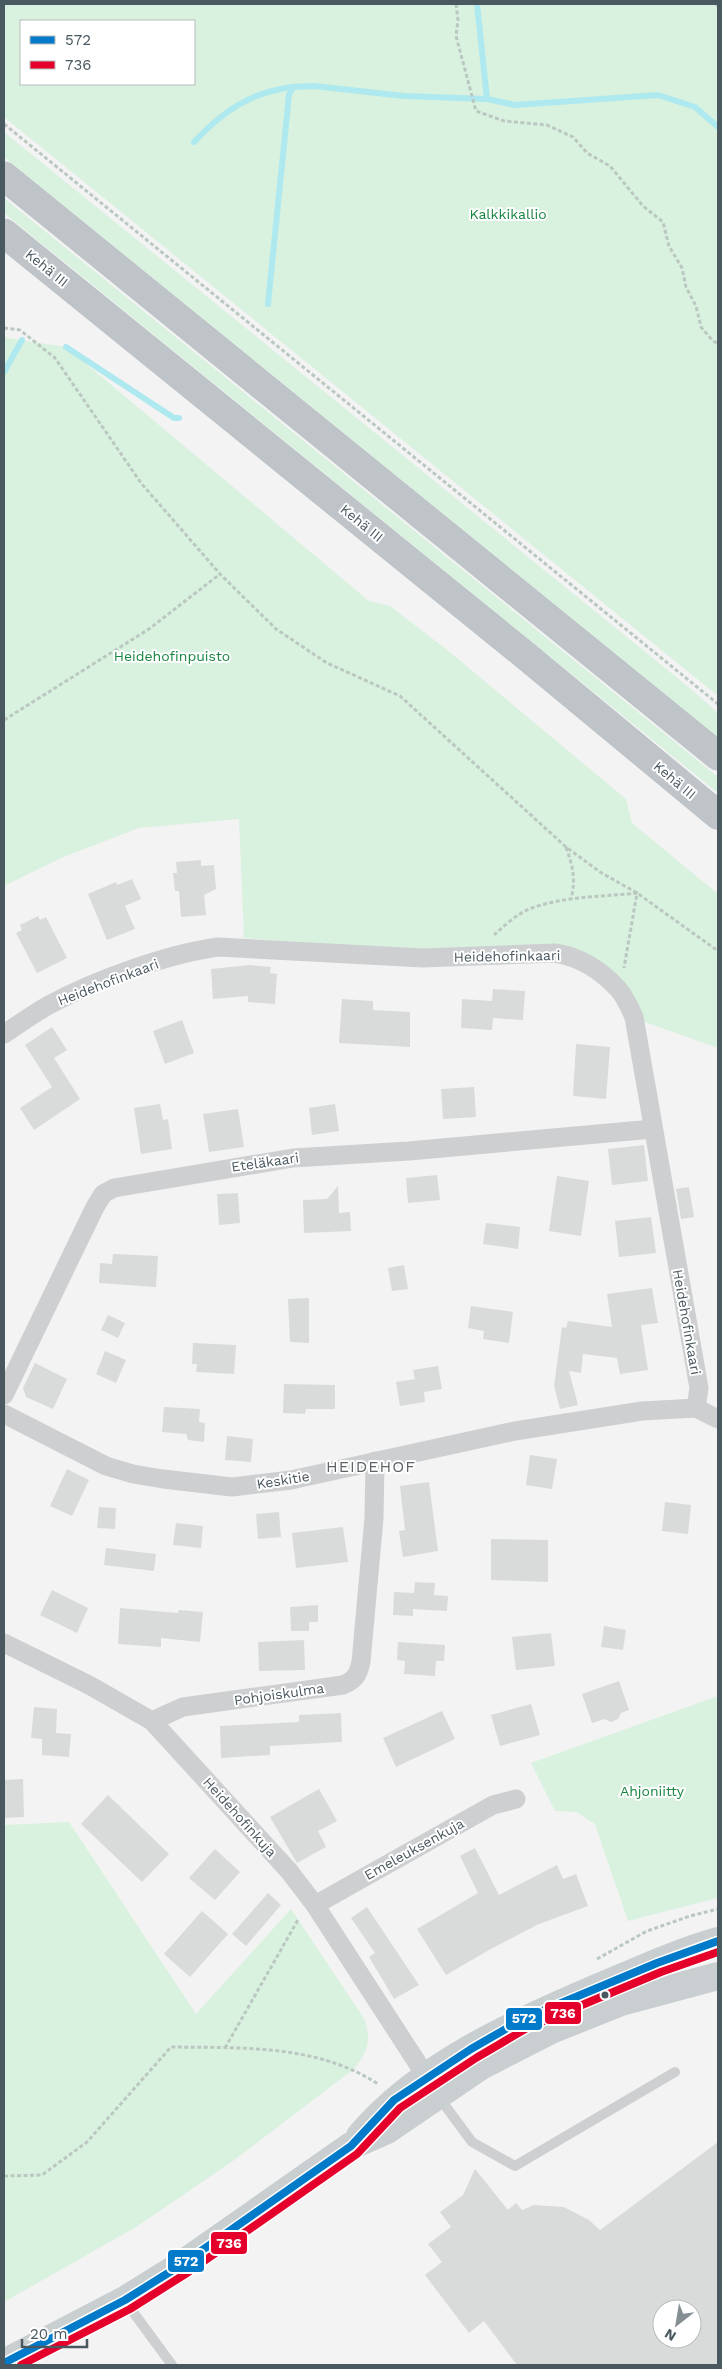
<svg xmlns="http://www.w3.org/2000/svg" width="722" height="2369" font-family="'Work Sans',sans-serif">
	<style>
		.green { fill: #d9f1df; fill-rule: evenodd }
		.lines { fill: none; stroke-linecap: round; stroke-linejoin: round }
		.stream { stroke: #aee9ef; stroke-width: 6 }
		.building { fill: #d9dbdb; fill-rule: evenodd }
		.highway-casing { stroke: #b8bec2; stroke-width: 29 }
		.path { stroke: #bbc8c2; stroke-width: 3; stroke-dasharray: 4 2.5; stroke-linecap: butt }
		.lane { stroke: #cdcfd1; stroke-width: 10 }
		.street { stroke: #cdcfd1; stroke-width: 19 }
		.primary { stroke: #c9ced0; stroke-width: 28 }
		.highway { stroke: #bec4c8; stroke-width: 28 }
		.bus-1-casing { stroke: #fff; stroke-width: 11 }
		.bus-2-casing { stroke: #fff; stroke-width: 11 }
		.bus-1 { stroke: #007ac9; stroke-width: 8 }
		.bus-2 { stroke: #e4002b; stroke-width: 8 }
		.bus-dot { fill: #4a5860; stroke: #fff; stroke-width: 2 }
		.labels { text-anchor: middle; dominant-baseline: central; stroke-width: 4; stroke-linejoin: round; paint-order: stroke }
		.park-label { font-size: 14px; fill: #188440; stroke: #fff }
		.street-label { font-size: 14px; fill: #4a5860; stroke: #fff }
		.quarter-label { font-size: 16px; letter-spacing: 1px; fill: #5f6467; stroke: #fff }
		.line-badge { stroke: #fff; stroke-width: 2 }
		.badge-label { font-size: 14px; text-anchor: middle; font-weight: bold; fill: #fff }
	</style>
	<rect width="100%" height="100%" fill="#f3f3f3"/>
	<g class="green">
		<path d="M4,4H718V696L4,117ZM21,21H194V84H21Z"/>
		<polygon points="4,132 691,689 718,713 718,737 4,157"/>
		<polygon points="4,198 718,777 718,793 4,213"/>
		<polygon points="4,335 7,338 66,347 369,601 390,606 446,649 626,799 632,823 718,894 718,1048 642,1021 566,947 547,944 434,953 244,938 239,819 139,828 61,858 4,886"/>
		<polygon points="718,1696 718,1898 628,1921 595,1824 577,1812 555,1811 531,1763"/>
		<path d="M69,1822L196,2014L291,1909L365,2020C371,2042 368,2051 354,2069L233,2161L136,2227L4,2302V1825Z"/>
	</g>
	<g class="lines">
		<g class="stream">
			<polyline points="477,4 487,99"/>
			<path d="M194,142C223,111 251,92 293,87"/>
			<polyline points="268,304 289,95 293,87 314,86 404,96 487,99 515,105 658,95 695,107 718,127"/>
			<polyline points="66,347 174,418 179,418"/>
			<polyline points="4,372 22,340"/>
		</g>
	</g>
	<g class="building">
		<polygon points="201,860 201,866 214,865 216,889 204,895 206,915 181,917 179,891 175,891 173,873 177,873 176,862"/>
		<polygon points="132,879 141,899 125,906 135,929 107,940 88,894 116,882 117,885"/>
		<polygon points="38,916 40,920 46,917 67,958 37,973 16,933 22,930 20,925"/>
		<polygon points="250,965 271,967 270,973 277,974 275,1004 248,1002 248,996 213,999 211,969"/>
		<polygon points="493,989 525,991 523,1020 493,1018 492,1030 461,1028 462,999 492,1001"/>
		<polygon points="342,999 373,1001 373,1010 410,1012 410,1047 339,1043"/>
		<polygon points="182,1020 194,1053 165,1064 153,1031"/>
		<polygon points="52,1027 67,1050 54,1058 80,1099 34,1130 20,1108 52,1087 25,1045"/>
		<polygon points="576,1044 610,1047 606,1099 573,1096"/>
		<polygon points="474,1087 476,1117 443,1119 441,1089"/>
		<polygon points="160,1104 163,1120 168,1119 172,1149 141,1154 134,1108"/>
		<polygon points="335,1104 339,1131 312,1135 309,1108"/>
		<polygon points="238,1109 244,1147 209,1152 203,1114"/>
		<polygon points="644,1145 648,1181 612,1185 608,1149"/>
		<polygon points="437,1175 440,1200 408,1203 406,1178"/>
		<polygon points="557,1176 589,1181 581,1236 549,1231"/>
		<polygon points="338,1186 339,1213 350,1212 351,1231 304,1233 303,1200 327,1199"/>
		<polygon points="689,1187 694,1217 681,1219 676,1189"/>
		<polygon points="238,1193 240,1223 219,1225 217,1194"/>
		<polygon points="651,1217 656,1253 619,1257 615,1221"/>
		<polygon points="486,1223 520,1227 518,1249 483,1244"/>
		<polygon points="113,1254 158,1256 156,1287 99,1283 100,1263 112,1264"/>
		<polygon points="404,1265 408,1289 392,1291 388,1268"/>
		<polygon points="652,1288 658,1323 641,1325 648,1370 620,1374 617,1358 583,1354 581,1373 569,1371 578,1405 560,1409 554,1386 562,1327 566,1328 568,1321 612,1327 607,1294"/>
		<polygon points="309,1298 309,1343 290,1342 288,1299"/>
		<polygon points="471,1306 513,1312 509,1343 483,1339 484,1331 468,1328"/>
		<polygon points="108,1315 125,1323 118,1338 101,1330"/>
		<polygon points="193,1343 236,1345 234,1374 196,1372 197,1364 192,1364"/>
		<polygon points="105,1351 126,1360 116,1383 96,1374"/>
		<polygon points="35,1363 67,1379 53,1409 26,1397 23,1388"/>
		<polygon points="438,1366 442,1389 424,1392 425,1402 400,1406 396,1382 415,1379 413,1370"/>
		<polygon points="284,1384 335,1385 335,1409 306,1409 305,1414 283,1413"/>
		<polygon points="164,1407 200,1409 199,1422 205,1423 204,1442 188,1440 186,1434 162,1432"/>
		<polygon points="227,1436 253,1439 251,1462 225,1460"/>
		<polygon points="530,1455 557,1459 552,1489 526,1485"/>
		<polygon points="67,1469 89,1480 72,1516 50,1506"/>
		<polygon points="429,1482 438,1551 403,1557 399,1531 405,1530 400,1486"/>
		<polygon points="665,1502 691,1505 688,1534 662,1531"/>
		<polygon points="99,1507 116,1508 115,1529 97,1528"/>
		<polygon points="279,1512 281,1537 258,1539 256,1514"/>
		<polygon points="176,1523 203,1526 201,1548 173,1545"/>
		<polygon points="343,1527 348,1562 296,1568 292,1533"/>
		<polygon points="491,1539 548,1540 548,1582 491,1580"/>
		<polygon points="106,1548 156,1554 154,1571 104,1565"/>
		<polygon points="415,1582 435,1583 434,1595 448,1596 447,1611 413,1609 413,1616 393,1615 394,1592 414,1593"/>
		<polygon points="52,1590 88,1608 77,1633 40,1615"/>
		<polygon points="318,1605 318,1622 309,1622 309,1631 291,1631 290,1607"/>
		<polygon points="120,1608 178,1613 179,1610 203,1612 200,1642 161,1638 161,1647 118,1644"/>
		<polygon points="604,1626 626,1630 623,1650 601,1647"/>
		<polygon points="551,1633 555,1666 516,1670 512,1637"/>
		<polygon points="304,1640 305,1670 259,1671 258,1642"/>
		<polygon points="398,1642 445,1645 444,1661 436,1661 435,1676 404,1674 405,1661 397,1660"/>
		<polygon points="619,1681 629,1710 621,1713 618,1719 611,1722 605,1719 592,1723 582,1694"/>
		<polygon points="531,1704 540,1735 500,1746 491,1715"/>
		<polygon points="34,1707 57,1709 56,1733 71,1734 69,1757 42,1755 42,1739 31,1738"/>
		<polygon points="442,1711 455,1739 396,1767 383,1738"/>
		<polygon points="341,1713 342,1742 270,1746 270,1755 221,1758 220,1726 299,1722 299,1715"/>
		<polygon points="23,1779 24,1817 4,1818 4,1780"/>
		<polygon points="319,1789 337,1821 318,1831 326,1847 297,1863 270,1817"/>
		<polygon points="108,1795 169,1854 142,1882 81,1824"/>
		<polygon points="475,1848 499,1895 557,1865 563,1879 576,1874 588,1906 539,1924 489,1950 446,1975 417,1929 478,1893 460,1856"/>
		<polygon points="215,1849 240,1872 215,1900 189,1878"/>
		<polygon points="268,1893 281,1905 246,1946 232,1934"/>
		<polygon points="367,1907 419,1985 394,1999 369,1957 375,1953 351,1918"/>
		<polygon points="202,1911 228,1934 190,1977 164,1954"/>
		<path d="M718,2142V2365H517L484,2321L469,2333L425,2275L442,2262L428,2244L451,2227L440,2212L463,2195L475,2169L508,2210L516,2203L522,2210L534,2205L564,2207L589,2220L600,2230ZM662,2309H692V2339H662Z"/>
	</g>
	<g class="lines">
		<g class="highway-casing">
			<g id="highway">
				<polyline points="4,176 718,756"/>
				<polyline points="4,233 526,656 718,815"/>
			</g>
		</g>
		<g class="path">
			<polyline points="456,4 458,20 456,36 476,111 504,121 547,125 573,137 587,153 610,166 643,206 663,222 669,246 682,268 686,287 696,306 701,327 712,340 718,344"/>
			<polyline points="716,4 718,6"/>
			<polyline points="4,124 718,704"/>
			<polyline points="4,328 20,330 55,358 141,483 220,574 276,629 327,663 400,696 566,847 600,872 637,893 718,951"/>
			<polyline points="4,720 149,629 220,574"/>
			<path d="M566,847C573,867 576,879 571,899"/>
			<path d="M494,935C505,925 518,913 532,908C565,896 602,897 637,893L624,968"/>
			<polyline points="597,1959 647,1931 690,1916 718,1909"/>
			<polyline points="225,2048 299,1918"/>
			<path d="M4,2176L42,2175L87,2142L171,2047C241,2048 317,2044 378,2084"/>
		</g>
		<g class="lane">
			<polyline points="438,2096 472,2142 515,2166 675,2072"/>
			<polyline points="125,2301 172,2365"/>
		</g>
		<g class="street">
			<path d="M4,1034C19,1024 33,1014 49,1005C95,980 167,954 218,947L423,958L555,953C580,957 602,971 619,990C625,997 630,1008 634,1017L699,1388L696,1408"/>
			<polyline points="4,1395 95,1207 103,1194 114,1188 293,1158 409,1151 653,1129"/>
			<polyline points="4,1414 106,1466 133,1474 163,1479 232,1487 291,1480 515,1431 642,1411 696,1408 718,1419"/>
			<path d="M4,1643L89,1685L152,1721L183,1707L343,1685C355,1680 358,1675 361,1662L374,1518L375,1461"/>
			<polyline points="152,1721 289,1871 315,1905 433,2087"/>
			<polyline points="315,1905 493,1805 516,1799"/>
		</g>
		<g class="primary">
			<path d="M360,2136C421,2064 519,2021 604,1985C642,1969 679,1952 718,1941"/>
			<polyline points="4,2363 125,2300 181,2265 351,2146 387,2130 481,2066 551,2030 621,2002 718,1976"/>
		</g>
		<use href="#highway" class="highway"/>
		<g class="bus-1-casing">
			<polyline id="bus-1" points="4,2363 125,2300 181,2265 351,2146 394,2100 471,2049 523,2019 657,1963 718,1941"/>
		</g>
		<g class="bus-2-casing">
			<polyline id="bus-2" points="21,2365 130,2309 187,2273 357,2154 400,2108 476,2058 527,2028 661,1972 718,1952"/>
		</g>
		<use href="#bus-1" class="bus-1"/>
		<use href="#bus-2" class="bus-2"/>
	</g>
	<circle class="bus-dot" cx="605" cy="1995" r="4.5"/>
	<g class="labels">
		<g class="park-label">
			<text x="508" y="214">Kalkkikallio</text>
			<text x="172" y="656">Heidehofinpuisto</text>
			<text x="652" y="1791">Ahjoniitty</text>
		</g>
		<g class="street-label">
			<text transform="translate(47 268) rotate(39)">Kehä III</text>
			<text transform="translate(362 523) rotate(39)">Kehä III</text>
			<text transform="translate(675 780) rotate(40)">Kehä III</text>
			<text transform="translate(507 956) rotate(-1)">Heidehofinkaari</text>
			<text transform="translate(108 982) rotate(-21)">Heidehofinkaari</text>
			<text transform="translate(265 1162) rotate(-8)">Eteläkaari</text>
			<text transform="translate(687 1322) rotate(80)">Heidehofinkaari</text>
			<text transform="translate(283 1480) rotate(-9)">Keskitie</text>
			<text transform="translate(279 1694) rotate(-8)">Pohjoiskulma</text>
			<text transform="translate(240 1817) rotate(48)">Heidehofinkuja</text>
			<text transform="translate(414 1849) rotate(-29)">Emeleuksenkuja</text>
		</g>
		<g class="quarter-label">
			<text x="371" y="1466">HEIDEHOF</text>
		</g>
	</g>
	<g class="line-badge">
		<rect x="544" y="2001" width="38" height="24" rx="5" fill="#e4002b"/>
		<rect x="505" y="2007" width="38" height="24" rx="5" fill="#007ac9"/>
		<rect x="210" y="2231" width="38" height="24" rx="5" fill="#e4002b"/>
		<rect x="167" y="2249" width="38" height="24" rx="5" fill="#007ac9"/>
	</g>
	<g class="badge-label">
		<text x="563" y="2018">736</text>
		<text x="524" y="2023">572</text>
		<text x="229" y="2248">736</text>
		<text x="186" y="2266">572</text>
	</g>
	<rect width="722" height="2369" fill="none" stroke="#4a5860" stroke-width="10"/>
	<rect x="20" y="20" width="175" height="65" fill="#ffffff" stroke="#b7bcbf"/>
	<rect x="30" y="36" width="25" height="8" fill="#007ac9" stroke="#b7bcbf"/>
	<text x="65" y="45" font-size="15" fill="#4a5860">572</text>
	<rect x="30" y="61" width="25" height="8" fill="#e4002b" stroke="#b7bcbf"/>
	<text x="65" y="70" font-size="15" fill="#4a5860">736</text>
	<g transform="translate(677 2324) rotate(211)"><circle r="24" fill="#ffffff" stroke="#b7bcbf"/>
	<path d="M0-4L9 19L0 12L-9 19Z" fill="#858e93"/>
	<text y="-8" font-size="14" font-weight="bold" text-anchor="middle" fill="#4a5860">N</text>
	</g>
	<path d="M22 2339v8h65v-8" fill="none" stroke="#4a5860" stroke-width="2.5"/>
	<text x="30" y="2339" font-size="15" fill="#4a5860" stroke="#ffffff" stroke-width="4" paint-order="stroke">20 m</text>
</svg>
